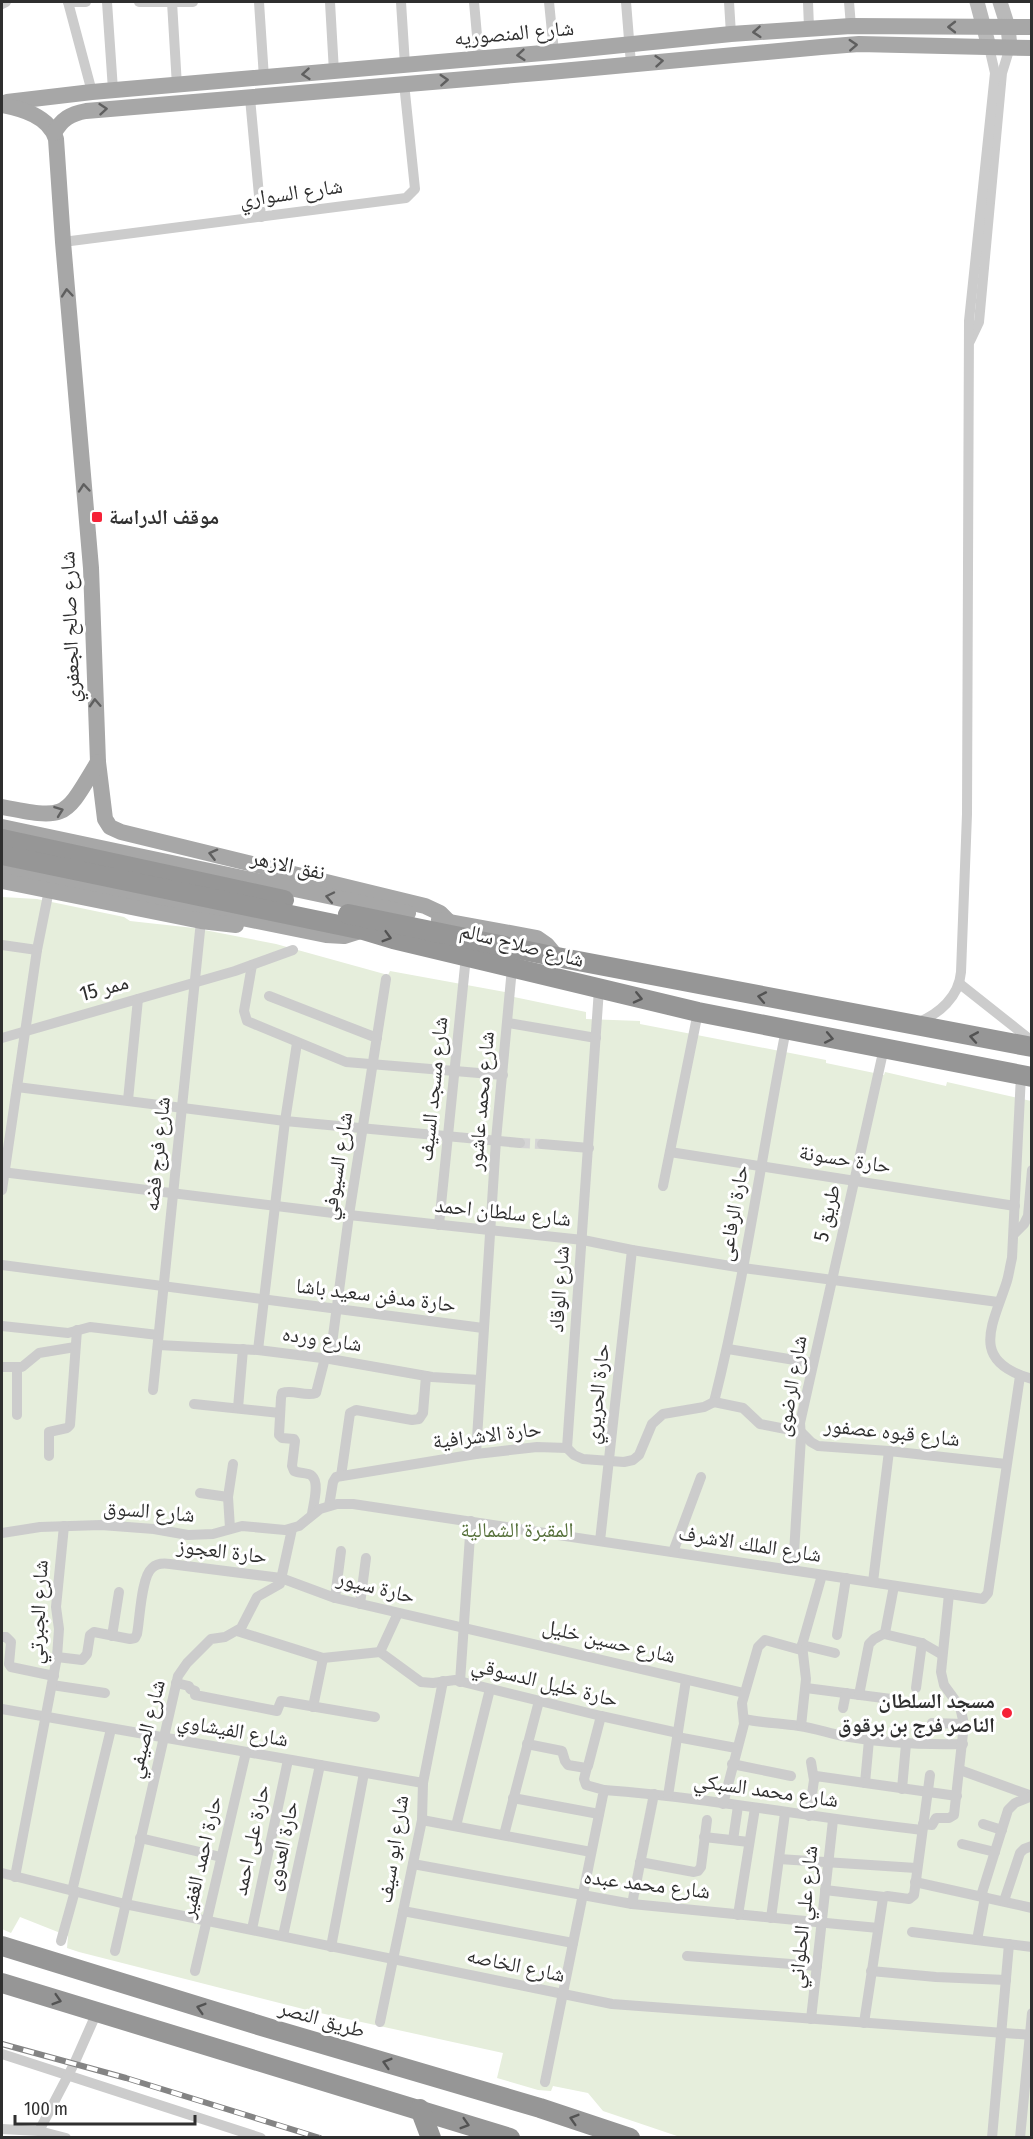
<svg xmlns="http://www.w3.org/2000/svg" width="1033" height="2139" font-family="'Fira Sans Condensed','Noto Naskh Arabic',sans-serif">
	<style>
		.green { fill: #e6eedc }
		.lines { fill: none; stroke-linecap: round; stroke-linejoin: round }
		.street-tunnel { stroke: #d5d5d5; stroke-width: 10; stroke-dasharray: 10 5; stroke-linecap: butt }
		.street { stroke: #ccc; stroke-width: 10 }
		.secondary { stroke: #b9b9b9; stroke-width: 15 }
		.primary { stroke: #a7a7a7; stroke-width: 16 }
		.highway { stroke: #969696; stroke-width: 20 }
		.rail-casing { stroke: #848484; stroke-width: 6 }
		.rail { stroke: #fff; stroke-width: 4; stroke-dasharray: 11; stroke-linecap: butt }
		.oneway { stroke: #5f5f5f }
		.oneway2 { stroke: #535353 }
		.poi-dot { fill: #f62238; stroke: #fff; stroke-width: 2 }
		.labels { text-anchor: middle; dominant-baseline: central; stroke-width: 6; stroke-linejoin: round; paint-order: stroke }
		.street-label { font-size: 21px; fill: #2f2f2f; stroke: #fff }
		.poi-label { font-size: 21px; font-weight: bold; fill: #2f2f2f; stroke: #fff; text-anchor: start }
		.park-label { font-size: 21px; fill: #546f38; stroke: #fff }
	</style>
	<rect width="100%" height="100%" fill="#fff"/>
	<polygon class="green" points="2,897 37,899 124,917 130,921 194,928 276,944 388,975 390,971 505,992 505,995 586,1012 586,1019 640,1021 640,1024 826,1060 826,1063 884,1075 885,1072 946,1086 947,1082 1031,1101 1031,2137 680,2137 603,2111 588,2093 553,2086 551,2091 538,2090 497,2078 503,2053 311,2011 79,1952 67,1948 68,1936 20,1917 11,1933 2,1929"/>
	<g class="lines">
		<polyline class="street-tunnel" points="520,1143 542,1144"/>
		<g class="street">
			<polyline points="68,2 92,92"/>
			<polyline points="68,2 86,2"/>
			<polyline points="107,2 113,90"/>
			<polyline points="139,2 193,2"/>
			<polyline points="172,2 177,86"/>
			<polyline points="259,2 264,78"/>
			<polyline points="330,2 334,72"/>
			<polyline points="401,2 405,65"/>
			<polyline points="474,2 479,58"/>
			<polyline points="549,2 554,52"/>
			<polyline points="626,2 631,64"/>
			<polyline points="729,2 731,34"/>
			<polyline points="808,2 809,28"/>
			<polyline points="849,2 851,26"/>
			<polyline points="2,4 6,2"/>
			<polyline points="250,98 261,217"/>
			<polyline points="63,242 406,198 415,189 404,83"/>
			<polyline points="970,341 979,322 1002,73 1010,47"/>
			<polyline points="2,945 37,950"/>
			<polyline points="252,965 244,1011 247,1021 346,1062 503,1075"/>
			<polyline points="960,984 1032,1041"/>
			<polyline points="269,996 377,1038"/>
			<polyline points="508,1023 596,1038"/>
			<path d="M917,1023C939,1014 959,997 961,972L967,814L969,321L995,73L989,47"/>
			<polyline points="2,1038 235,971 293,950"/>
			<path d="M1021,1075L1012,1258C1010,1266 1009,1274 1007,1281C993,1325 968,1361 1032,1379"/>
			<polyline points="17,1087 285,1121 520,1143"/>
			<polyline points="128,1100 138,999"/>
			<polyline points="542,1144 589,1148"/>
			<polyline points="670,1152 1015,1206"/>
			<polyline points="2,1172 349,1215 583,1240 632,1250 743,1268 998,1302"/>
			<polyline points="663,1186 698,1012"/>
			<polyline points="2,1190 37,950 49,890"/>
			<polyline points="439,1225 466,956"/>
			<polyline points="1014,1234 1024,1224 1028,1216 1032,1170"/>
			<polyline points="2,1265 483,1328"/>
			<polyline points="2,1326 68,1333 90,1327 158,1335"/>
			<polyline points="158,1345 258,1350 330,1359 432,1377 480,1380"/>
			<polyline points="728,1349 813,1363"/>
			<polyline points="258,1350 285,1121 297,1043"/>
			<polyline points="330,1359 349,1215 386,979"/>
			<polyline points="2,1367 22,1367 39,1353 75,1347"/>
			<polyline points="153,1390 201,921"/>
			<path d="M714,1402C745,1279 762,1153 786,1029"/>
			<polyline points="714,1402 743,1408 760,1424 801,1432 811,1442 818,1446 889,1451 1006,1464"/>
			<polyline points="194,1404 280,1413"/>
			<polyline points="238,1408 243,1349"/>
			<polyline points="17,1415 17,1368"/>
			<polyline points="567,1448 599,989"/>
			<polyline points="476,1454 496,1140 512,968"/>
			<polyline points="49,1456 49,1432 67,1428 70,1425 77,1330"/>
			<polyline points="341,1476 350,1413 356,1410 412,1420 419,1419 423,1413 426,1376"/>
			<polyline points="200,1493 228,1497"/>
			<polyline points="329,1506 333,1482 336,1477 476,1454 537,1447 567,1448 574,1455 583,1459 624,1462 633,1460 639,1455 652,1424 663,1414 704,1407 714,1402"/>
			<path d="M312,1514C313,1505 320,1483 312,1476C308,1472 300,1474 294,1471L292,1466L295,1441L294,1439L282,1438L279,1435L281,1398L282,1393C293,1389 305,1397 316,1393L325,1358"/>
			<polyline points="230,1528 228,1497 233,1464"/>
			<polyline points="2,1533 40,1527 101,1525 154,1529 188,1535 213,1534 242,1526 285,1530 299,1526 320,1509 337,1504 353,1504 983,1599 988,1593 1020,1376"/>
			<polyline points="600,1541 632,1250"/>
			<polyline points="673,1552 701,1477"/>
			<polyline points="793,1570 801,1437 800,1423 884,1048"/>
			<polyline points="873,1582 889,1451"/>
			<polyline points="335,1598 341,1551"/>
			<polyline points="360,1604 366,1558"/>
			<polyline points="237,1631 323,1658 380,1652 421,1682 433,1683 455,1680 601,1716 678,1733"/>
			<polyline points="884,1634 922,1643 941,1654"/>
			<polyline points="837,1635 846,1578"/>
			<polyline points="112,1636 119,1592"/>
			<polyline points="2,1637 6,1637 11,1642 9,1664 11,1667 54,1676"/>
			<polyline points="802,1645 835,1653"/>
			<polyline points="380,1652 398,1613"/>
			<path d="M57,1657L82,1660L87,1654L90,1635L94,1632L130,1639L135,1638L137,1634C140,1619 141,1577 152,1568C157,1563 163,1563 170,1564L281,1578L335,1598L744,1693"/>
			<polyline points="460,1682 471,1521"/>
			<polyline points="176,1683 189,1686 190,1689 195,1691 195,1695 277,1711 281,1701 375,1717"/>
			<polyline points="52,1685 105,1693"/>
			<polyline points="806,1688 891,1699"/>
			<polyline points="916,1688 922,1643"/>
			<polyline points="859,1695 869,1644 874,1639 885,1633 894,1586"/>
			<polyline points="313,1707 323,1658"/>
			<polyline points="843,1708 846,1693"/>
			<polyline points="2,1709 423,1783"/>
			<path d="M744,1719C762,1723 780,1723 799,1726C814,1728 828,1733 843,1736C883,1743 922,1745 963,1744"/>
			<polyline points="932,1723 964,1724"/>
			<polyline points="801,1726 806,1679 802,1645 822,1575"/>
			<polyline points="677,1737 736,1748"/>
			<polyline points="527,1744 562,1751 565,1761 568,1765 586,1768 588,1766 601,1716"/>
			<polyline points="811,1762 814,1780"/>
			<polyline points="732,1764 791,1776"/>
			<polyline points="960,1770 1032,1796"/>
			<polyline points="865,1783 869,1740"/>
			<polyline points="902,1789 906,1744"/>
			<path d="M604,1790C711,1798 816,1818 922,1830"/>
			<polyline points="668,1796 686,1680"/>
			<polyline points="513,1798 599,1814"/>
			<polyline points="723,1804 744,1724 742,1703 758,1647 765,1640 801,1650"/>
			<polyline points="809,1816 814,1780 816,1776 957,1796"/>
			<polyline points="422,1820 591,1852"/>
			<polyline points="923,1824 932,1825 936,1818 949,1818 954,1815 964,1724 960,1707 944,1685 941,1672 949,1594"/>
			<polyline points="983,1824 1002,1830"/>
			<polyline points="456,1826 490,1689"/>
			<polyline points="504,1835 539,1701"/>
			<polyline points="704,1837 749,1842"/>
			<polyline points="140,1838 221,1857"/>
			<polyline points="733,1840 738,1806"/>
			<polyline points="962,1844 995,1852"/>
			<polyline points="779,1859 916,1868"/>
			<polyline points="640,1862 694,1872 698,1871 701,1867 707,1820"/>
			<polyline points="413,1864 632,1904 878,1928"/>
			<polyline points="2,1873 125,1904 612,2004 1032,2035"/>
			<polyline points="15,1877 57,1657 59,1629 56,1607 64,1526"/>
			<polyline points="915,1882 1032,1908"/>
			<polyline points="825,1890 884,1897"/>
			<polyline points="72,1891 111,1729"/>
			<polyline points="981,1896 1008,1810 1015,1803 1032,1796"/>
			<polyline points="1004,1901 1020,1853 1024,1849 1032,1846"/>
			<polyline points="632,1904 654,1794"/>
			<polyline points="403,1911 573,1943"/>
			<polyline points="738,1915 755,1808"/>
			<polyline points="771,1918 785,1813"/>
			<polyline points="252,1929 288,1760"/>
			<polyline points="912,1932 1032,1947"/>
			<polyline points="283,1936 320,1765"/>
			<polyline points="977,1940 985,1897"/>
			<polyline points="61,1941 75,1891"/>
			<polyline points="331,1947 364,1773"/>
			<polyline points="115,1951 178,1676 187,1663 211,1639 225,1637 241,1628 257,1597 280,1584 292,1529"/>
			<polyline points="687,1956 817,1966"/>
			<polyline points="195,1971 246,1752"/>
			<polyline points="871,1971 936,1977 1006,1980"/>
			<polyline points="811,2019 833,1820"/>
			<polyline points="380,2022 422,1820 423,1783 443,1681"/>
			<polyline points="864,2023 883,1898 887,1896 909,1899 914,1895 930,1775"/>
			<polyline points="2,2054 261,2138"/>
			<polyline points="545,2082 604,1790 586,1785 584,1779 587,1767"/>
			<polyline points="2,2129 39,2131 74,2064 97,2012"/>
			<polyline points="39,2131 66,2138"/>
			<polyline points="992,2138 1009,1944"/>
			<polyline points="1020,2138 1032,2013"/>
		</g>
		<g class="secondary">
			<polyline points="977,2 989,47"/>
			<polyline points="1000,2 1008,27 1010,47"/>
		</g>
		<g class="primary">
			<polyline points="7,102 92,92 554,52 731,34 851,26 1032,27"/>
			<path d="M2,105C22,109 49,116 56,139L63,242L91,568L98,762L105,819L110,827L121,832L425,906L440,913L449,922"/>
			<path d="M54,133C62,119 70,114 86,111L550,72L821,47L859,44L1032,48"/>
			<path d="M2,807C68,820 64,818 98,762"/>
			<polyline points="2,827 408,913"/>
			<polyline points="2,869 326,935 344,936 363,930"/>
			<polyline points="2,881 201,921 236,925"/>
			<polyline points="439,920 537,938 547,945 557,957"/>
		</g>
		<g class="highway">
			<polyline points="2,839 284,900"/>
			<polyline points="2,855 363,930 393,939 698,1012 1032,1077"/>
			<polyline points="348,914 557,957 1032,1047"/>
			<polyline points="2,1946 268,2028 540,2108 630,2138"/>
			<polyline points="2,1983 510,2138"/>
			<polyline points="420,2109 431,2138"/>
		</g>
		<g class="rail-casing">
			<polyline id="rail" points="2,2044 126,2078 320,2138"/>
		</g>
		<use href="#rail" class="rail"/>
	</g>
	<defs><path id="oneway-chevron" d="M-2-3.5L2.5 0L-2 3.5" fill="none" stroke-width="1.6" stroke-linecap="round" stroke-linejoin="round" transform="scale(1.5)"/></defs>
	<g class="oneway">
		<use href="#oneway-chevron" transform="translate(952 27) rotate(-180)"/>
		<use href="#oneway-chevron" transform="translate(757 32) rotate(176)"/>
		<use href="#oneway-chevron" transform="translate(853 45) rotate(-3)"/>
		<use href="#oneway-chevron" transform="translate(521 55) rotate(175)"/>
		<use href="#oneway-chevron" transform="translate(659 61) rotate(-5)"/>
		<use href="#oneway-chevron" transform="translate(306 74) rotate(175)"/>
		<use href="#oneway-chevron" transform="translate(444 80) rotate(-4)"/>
		<use href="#oneway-chevron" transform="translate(103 109) rotate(-5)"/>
		<use href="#oneway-chevron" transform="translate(67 293) rotate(-95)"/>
		<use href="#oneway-chevron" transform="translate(84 488) rotate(-95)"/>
		<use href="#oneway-chevron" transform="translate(95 703) rotate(-93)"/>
		<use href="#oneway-chevron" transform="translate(59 811) rotate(-20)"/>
		<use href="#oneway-chevron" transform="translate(213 854) rotate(-166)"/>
		<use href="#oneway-chevron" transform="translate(330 897) rotate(-168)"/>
	</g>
	<g class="oneway2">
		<use href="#oneway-chevron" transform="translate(387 937) rotate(16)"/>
		<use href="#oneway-chevron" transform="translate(762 997) rotate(-169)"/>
		<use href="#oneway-chevron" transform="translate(638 998) rotate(13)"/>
		<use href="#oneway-chevron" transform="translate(974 1037) rotate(-170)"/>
		<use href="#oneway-chevron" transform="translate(829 1038) rotate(11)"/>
		<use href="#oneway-chevron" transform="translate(57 2000) rotate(17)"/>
		<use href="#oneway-chevron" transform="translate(201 2008) rotate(-163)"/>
		<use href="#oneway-chevron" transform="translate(387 2063) rotate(-163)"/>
		<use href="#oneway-chevron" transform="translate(574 2119) rotate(-163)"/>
		<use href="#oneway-chevron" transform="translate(465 2124) rotate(17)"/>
	</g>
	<g class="poi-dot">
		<rect x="91" y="511" width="12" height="12" rx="3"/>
		<circle cx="1007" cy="1713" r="6"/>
	</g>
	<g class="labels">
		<g class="street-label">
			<text transform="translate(514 33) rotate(-5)">شارع المنصوريه</text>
			<text transform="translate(291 193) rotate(-8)">شارع السواري</text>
			<text transform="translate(70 627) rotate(-92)">شارع صالح الجعفري</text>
			<text transform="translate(288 865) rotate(12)">نفق الازهر</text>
			<text transform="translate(522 945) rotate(14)">شارع صلاح سالم</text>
			<text transform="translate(104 988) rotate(-15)">ممر 15</text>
			<text transform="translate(433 1089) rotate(-84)">شارع مسجد السيف</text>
			<text transform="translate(481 1101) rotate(-85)">شارع محمد عاشور</text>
			<text transform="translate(157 1154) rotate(-84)">شارع فرج فضه</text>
			<text transform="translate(845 1159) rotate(9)">حارة حسونة</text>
			<text transform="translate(337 1166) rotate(-81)">شارع السيوفي</text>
			<text transform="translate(503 1212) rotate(6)">شارع سلطان احمد</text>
			<text transform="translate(733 1213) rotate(-80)">حارة الرفاعى</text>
			<text transform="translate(827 1213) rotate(-77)">طريق 5</text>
			<text transform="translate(559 1289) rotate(-86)">شارع الوقاد</text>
			<text transform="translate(376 1295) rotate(7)">حارة مدفن سعيد باشا</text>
			<text transform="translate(322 1339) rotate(8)">شارع ورده</text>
			<text transform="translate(791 1386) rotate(-80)">شارع الرضوى</text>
			<text transform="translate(597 1394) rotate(-84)">حارة الحريري</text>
			<text transform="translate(892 1432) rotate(6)">شارع قبوه عصفور</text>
			<text transform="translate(487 1435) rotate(-7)">حارة الاشرافية</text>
			<text transform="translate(149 1511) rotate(5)">شارع السوق</text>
			<text transform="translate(750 1544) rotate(9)">شارع الملك الاشرف</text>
			<text transform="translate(222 1551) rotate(7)">حارة العجوز</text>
			<text transform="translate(376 1587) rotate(14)">حارة سيور</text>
			<text transform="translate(38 1612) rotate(-87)">شارع الجبرتي</text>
			<text transform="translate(609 1641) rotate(13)">شارع حسين خليل</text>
			<text transform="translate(545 1682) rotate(14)">حارة خليل الدسوقي</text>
			<text transform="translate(146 1729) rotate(-76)">شارع الصيفي</text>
			<text transform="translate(233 1730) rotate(10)">شارع الفيشاوي</text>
			<text transform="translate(766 1790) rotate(8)">شارع محمد السبكي</text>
			<text transform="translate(251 1840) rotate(-78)">حارة على احمد</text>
			<text transform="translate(282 1846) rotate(-78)">حارة العدوى</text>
			<text transform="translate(393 1849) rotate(-81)">شارع ابو سيف</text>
			<text transform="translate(201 1857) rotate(-77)">حارة احمد الغفير</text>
			<text transform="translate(647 1884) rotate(7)">شارع محمد عبده</text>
			<text transform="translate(803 1917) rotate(-84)">شارع علي الحلواني</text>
			<text transform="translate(516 1965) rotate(12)">شارع الخاصه</text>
			<text transform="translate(322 2019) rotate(16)">طريق النصر</text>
		</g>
		<g class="poi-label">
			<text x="109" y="517">موقف الدراسة</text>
			<text x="995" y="1701" text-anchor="end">مسجد السلطان<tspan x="995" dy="24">الناصر فرج بن برقوق</tspan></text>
		</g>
		<g class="park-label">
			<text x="517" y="1530">المقبرة الشمالية</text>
		</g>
	</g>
	<rect width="1033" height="2139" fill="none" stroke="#2f2f2f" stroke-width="6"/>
	<path d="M15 2115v9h180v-9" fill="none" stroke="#2f2f2f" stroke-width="3"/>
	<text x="24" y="2115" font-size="18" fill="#2f2f2f" stroke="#ffffff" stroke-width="4.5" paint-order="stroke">100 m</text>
</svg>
